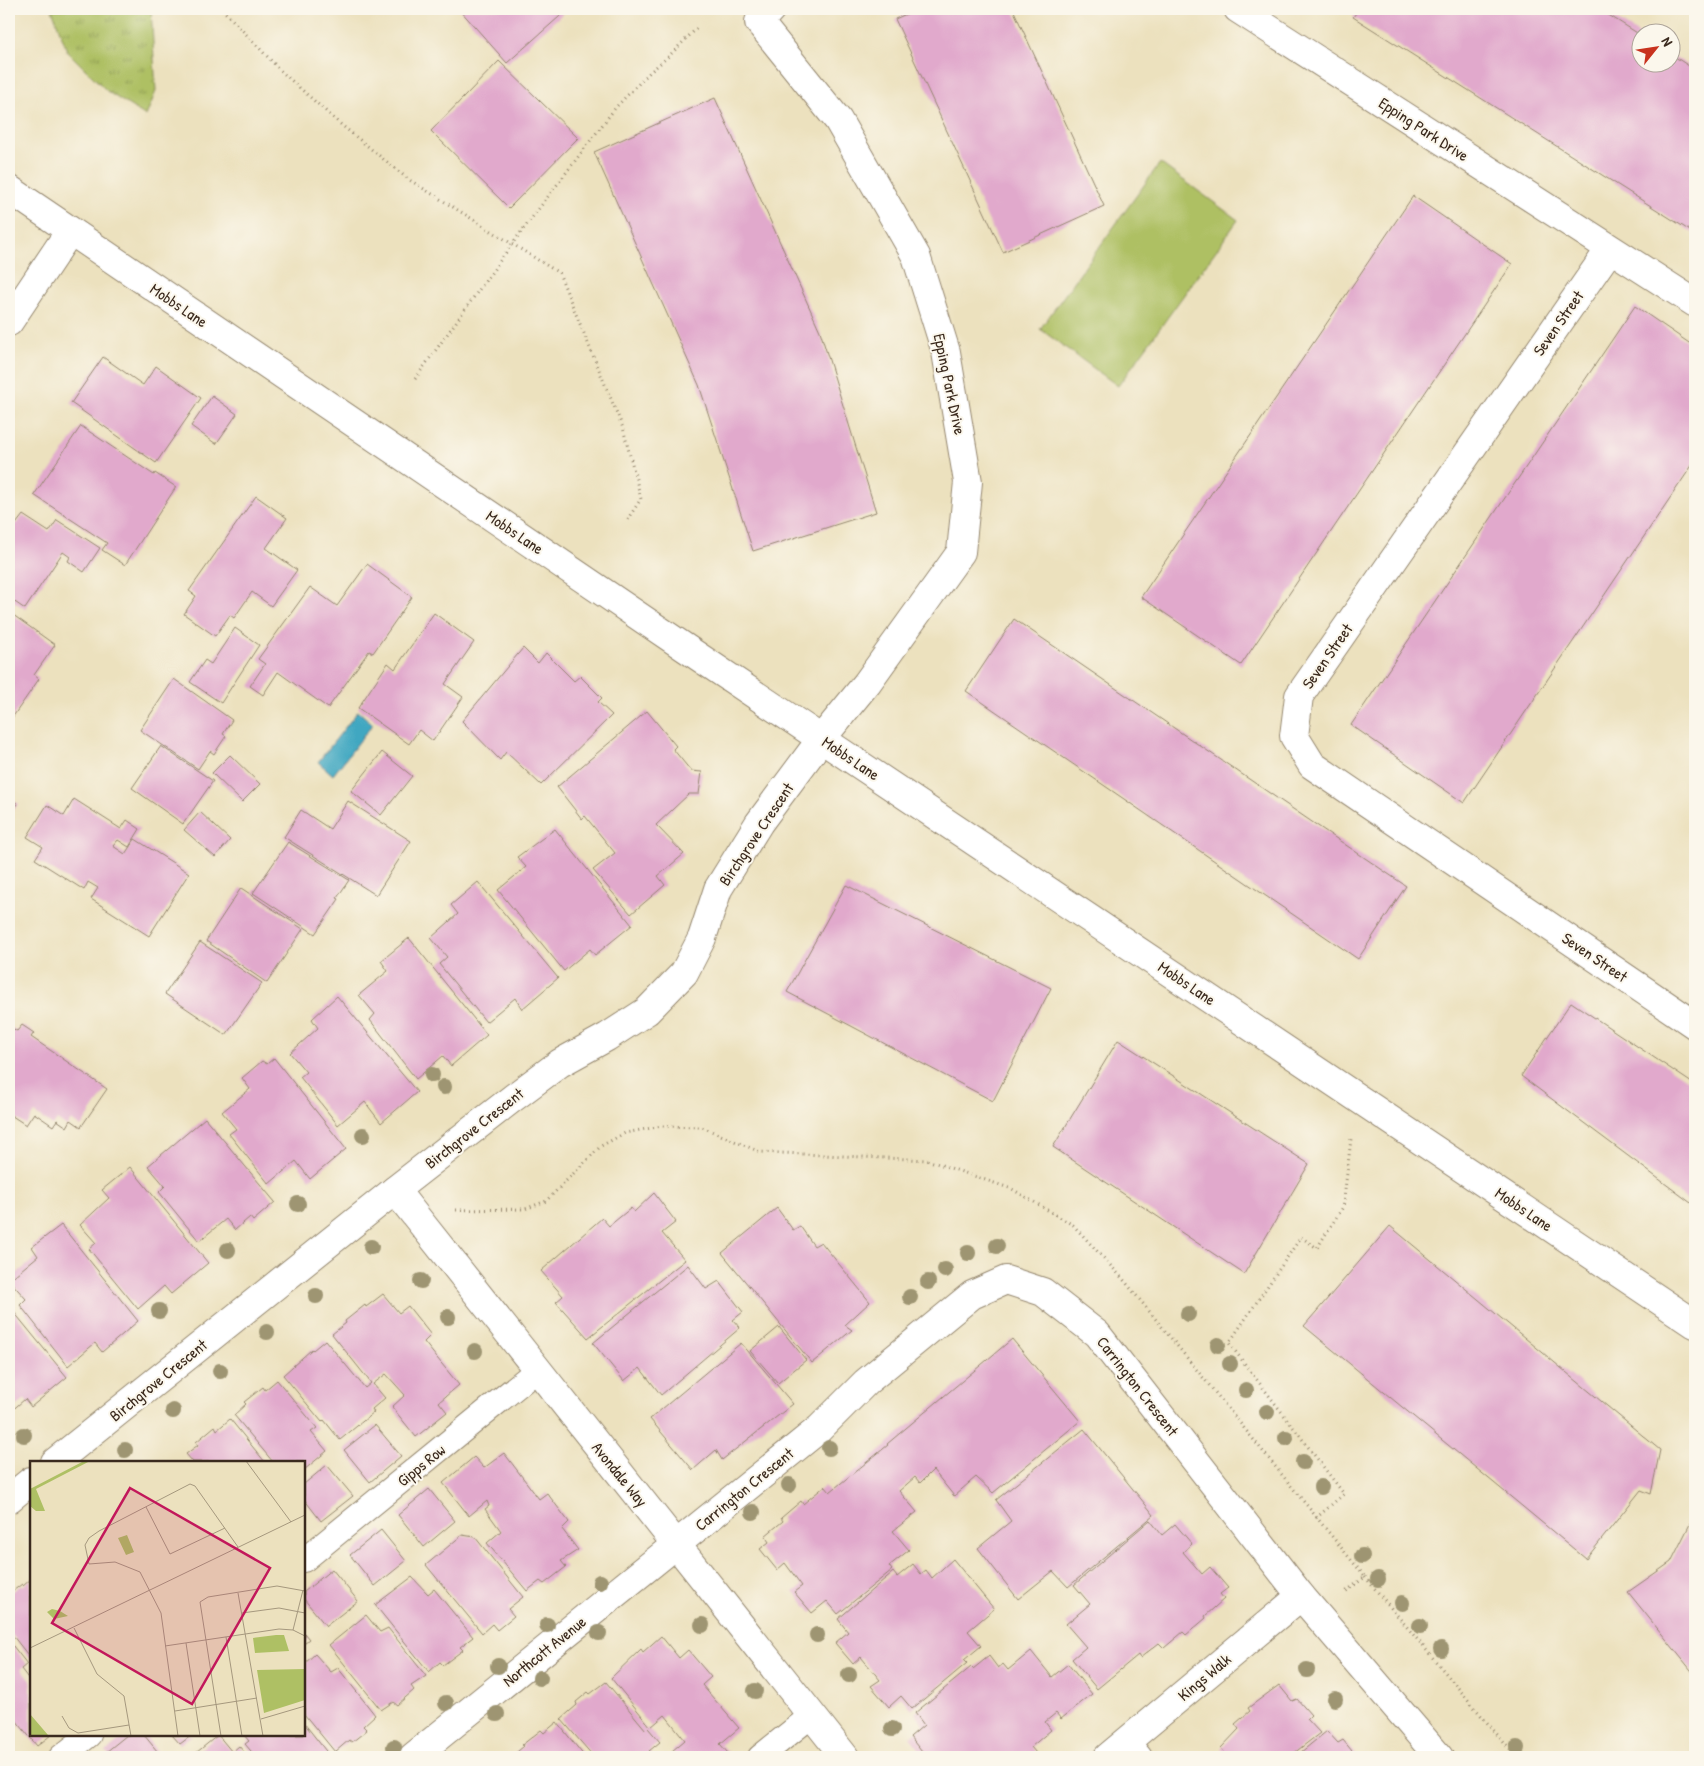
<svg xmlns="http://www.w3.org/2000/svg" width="1704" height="1766" font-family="'Patrick Hand',sans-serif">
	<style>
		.grass { fill: url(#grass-tufts); stroke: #747541 }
		.park { fill: #aec064; stroke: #747541 }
		.water { fill: #41a7c1; stroke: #3e6870 }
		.building { fill: #e1a9cc }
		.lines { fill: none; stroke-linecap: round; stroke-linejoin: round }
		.lane-casing { stroke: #94866e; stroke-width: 26 }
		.street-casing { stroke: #94866e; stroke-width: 30 }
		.secondary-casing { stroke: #94866e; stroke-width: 30 }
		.path { stroke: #94866e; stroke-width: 3; stroke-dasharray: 1 4; stroke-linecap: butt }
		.lane { stroke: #fff; stroke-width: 24 }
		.street { stroke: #fff; stroke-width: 28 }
		.secondary { stroke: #fff; stroke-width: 28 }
		.tree { fill: #9e9572 }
		.labels { text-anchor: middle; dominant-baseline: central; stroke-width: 4; stroke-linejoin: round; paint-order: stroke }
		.street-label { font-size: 16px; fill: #3b2a1e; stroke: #fbf7ec }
		.inset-road { fill: none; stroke: #a5987e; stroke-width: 1 }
		.view { fill: #c2185b; fill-opacity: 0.15; stroke: #c2185b; stroke-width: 2.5 }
		.inset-edge { fill: none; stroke: #3b2a1e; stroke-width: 2.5 }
	</style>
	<defs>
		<pattern id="grass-tufts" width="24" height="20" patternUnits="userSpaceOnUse" patternTransform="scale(1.25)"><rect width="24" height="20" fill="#aec064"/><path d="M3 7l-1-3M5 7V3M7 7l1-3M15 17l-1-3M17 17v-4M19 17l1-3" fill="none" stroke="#8f9c52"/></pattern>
	</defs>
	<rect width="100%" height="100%" fill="#fbf7ec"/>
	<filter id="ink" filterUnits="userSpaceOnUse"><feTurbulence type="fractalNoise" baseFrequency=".02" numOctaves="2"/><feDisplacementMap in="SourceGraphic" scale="10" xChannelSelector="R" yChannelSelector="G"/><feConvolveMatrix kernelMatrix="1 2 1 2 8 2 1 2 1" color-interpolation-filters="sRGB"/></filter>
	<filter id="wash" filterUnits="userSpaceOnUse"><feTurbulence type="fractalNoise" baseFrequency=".0096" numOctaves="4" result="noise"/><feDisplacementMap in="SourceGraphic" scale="20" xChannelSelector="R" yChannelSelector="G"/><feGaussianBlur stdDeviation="1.12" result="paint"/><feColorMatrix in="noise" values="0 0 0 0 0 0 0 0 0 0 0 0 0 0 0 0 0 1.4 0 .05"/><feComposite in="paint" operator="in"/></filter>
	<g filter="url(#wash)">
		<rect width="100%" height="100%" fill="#ece1be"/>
		<polygon class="grass" points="52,9 151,9 156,91 146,116 108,92 67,51"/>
		<polygon class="park" points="1160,163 1238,220 1118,386 1040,329"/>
		<polygon class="water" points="358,711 373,724 333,775 318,762"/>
		<g id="blocks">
			<g class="building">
				<polygon points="459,9 568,9 507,63"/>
				<polygon points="918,9 1013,9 1104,206 1003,252 895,19"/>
				<polygon points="1359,9 1599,9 1642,36 1642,62 1672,62 1672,55 1695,70 1695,234 1353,17"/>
				<polygon points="499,61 578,138 509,208 431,131"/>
				<polygon points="715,98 820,331 876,512 753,551 699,385 594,152"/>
				<polygon points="1413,196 1512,264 1241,665 1141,597"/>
				<polygon points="1635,306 1695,347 1695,461 1464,803 1351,725"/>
				<polygon points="103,357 143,385 156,366 201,398 156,463 71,403"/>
				<polygon points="212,396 237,414 216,444 191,426"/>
				<polygon points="81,426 154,475 155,473 176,487 125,565 102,550 107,543 34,495"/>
				<polygon points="256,496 287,518 266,548 297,570 271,606 252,592 234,618 230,615 215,636 184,614 196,596 189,591"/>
				<polygon points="23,515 49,532 57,520 100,548 84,572 68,561 70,557 63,552 25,609 9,598 9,519 16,524"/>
				<polygon points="367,564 412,597 373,653 369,651 328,708 278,672 263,695 250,686 265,664 258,659 310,587 337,606"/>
				<polygon points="9,612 55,645 34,675 39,679 12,718 9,716"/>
				<polygon points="434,613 474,642 445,684 463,697 433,741 419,730 409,744 358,708 388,663 395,669"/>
				<polygon points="1014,619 1406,886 1358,959 966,691"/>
				<polygon points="235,628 259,645 221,703 190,682 205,660 211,664"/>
				<polygon points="523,648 538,663 546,653 574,681 580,676 602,698 598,702 612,715 541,785 506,752 500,760 462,721"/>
				<polygon points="174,679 232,720 223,734 226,736 214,754 210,751 198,769 140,730"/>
				<polygon points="647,711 676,746 673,749 691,771 702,772 699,794 689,794 656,825 684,854 658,876 665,885 631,914 593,870 615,853 585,816 582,819 557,787"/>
				<polygon points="161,746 213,781 183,824 132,788"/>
				<polygon points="382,752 412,776 381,815 351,791"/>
				<polygon points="230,755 260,784 242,802 212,773"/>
				<polygon points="9,797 18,804 9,816"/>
				<polygon points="74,799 121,829 127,820 140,829 129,847 118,840 113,846 125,854 135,839 189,873 149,936 91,899 98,888 88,882 84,890 35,859 43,847 27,837 47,805 64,816"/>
				<polygon points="348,801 411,841 376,895 284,837 301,810 330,829"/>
				<polygon points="200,812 230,840 215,857 184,830"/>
				<polygon points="555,829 632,925 595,955 590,949 564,971 498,890 526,867 517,857"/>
				<polygon points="288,842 349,880 337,898 339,899 315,934 253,893"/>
				<polygon points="478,882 558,978 522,1009 515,998 486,1022 439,964 447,957 431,938 458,914 451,905"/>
				<polygon points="846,885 1051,988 993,1101 787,992"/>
				<polygon points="241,888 303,929 267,983 206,941"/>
				<polygon points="409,938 487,1035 451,1066 443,1056 416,1079 370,1020 375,1014 359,995 388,971 381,961"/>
				<polygon points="200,942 262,983 226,1035 165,994"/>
				<polygon points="337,996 417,1092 381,1123 365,1102 338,1125 300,1077 306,1072 290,1053 318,1028 312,1019"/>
				<polygon points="1571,1002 1695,1085 1695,1206 1521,1076"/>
				<polygon points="22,1025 34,1033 31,1037 107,1089 81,1127 71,1120 67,1127 57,1120 53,1126 34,1113 26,1125 9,1114 9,1032 12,1028 17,1031"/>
				<polygon points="1118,1040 1309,1164 1244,1274 1053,1147"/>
				<polygon points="274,1058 346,1149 310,1179 296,1161 269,1184 229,1134 236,1129 222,1112 250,1089 242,1078 262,1061 267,1064"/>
				<polygon points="205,1118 275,1202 253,1221 250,1217 235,1230 226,1219 199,1241 159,1192 165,1186 148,1166"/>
				<polygon points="130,1167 208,1263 171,1294 164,1286 138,1309 89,1249 96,1243 80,1225 109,1198 102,1190"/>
				<polygon points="654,1193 676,1222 662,1233 685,1260 588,1338 556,1302 563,1296 541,1271 602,1218 609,1226 631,1208 634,1212"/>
				<polygon points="777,1208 793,1230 800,1226 814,1246 821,1242 870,1302 845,1325 852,1330 812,1363 722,1253"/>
				<polygon points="61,1225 138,1321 102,1352 95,1343 68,1366 20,1305 26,1299 9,1280 38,1256 32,1247"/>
				<polygon points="1390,1226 1660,1450 1651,1494 1641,1490 1586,1559 1304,1326"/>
				<polygon points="688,1265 706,1289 719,1281 743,1312 733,1320 740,1328 661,1395 640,1368 624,1381 593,1343"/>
				<polygon points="383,1294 399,1313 408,1306 431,1335 424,1342 459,1385 439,1402 447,1412 416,1437 392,1407 405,1395 386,1374 373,1384 385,1398 372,1409 374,1412 340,1440 324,1420 322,1422 283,1375 312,1349 313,1350 325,1340 365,1388 371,1383 332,1334 346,1323 345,1321 365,1305 366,1307"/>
				<polygon points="9,1306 67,1377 31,1407 25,1399 9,1413"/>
				<polygon points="779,1327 806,1360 778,1383 750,1351"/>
				<polygon points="1012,1339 1080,1421 993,1493 976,1477 954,1496 933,1470 920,1483 915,1477 899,1491 917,1512 893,1531 909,1550 889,1566 892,1570 838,1614 827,1601 812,1613 794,1592 802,1586 785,1563 777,1570 760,1549 769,1542 765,1536 783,1521 781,1518 801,1501 803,1504 825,1486 830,1492 888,1445 887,1444"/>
				<polygon points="741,1343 793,1404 722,1460 716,1450 693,1470 650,1419"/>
				<polygon points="277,1380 317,1428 311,1432 327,1451 304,1470 304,1462 273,1462 234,1415 246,1404 244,1402 263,1387 265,1390"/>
				<polygon points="230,1419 265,1462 193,1462 186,1454 198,1445 196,1442 215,1426 217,1430"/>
				<polygon points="375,1425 401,1456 370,1482 344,1450"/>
				<polygon points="1084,1429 1154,1515 1068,1587 1053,1571 1018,1599 978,1548 1011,1521 996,1500"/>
				<polygon points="504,1453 539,1499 547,1493 569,1522 562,1529 578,1550 561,1561 566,1567 544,1584 540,1581 527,1591 487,1543 501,1531 485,1509 489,1506 487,1501 469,1516 443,1483 474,1457 484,1468"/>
				<polygon points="327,1465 353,1496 321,1521 304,1499 304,1484"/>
				<polygon points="429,1489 455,1521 424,1547 398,1515"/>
				<polygon points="1695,1514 1695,1675 1628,1592 1671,1562"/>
				<polygon points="1150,1520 1162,1535 1175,1524 1192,1544 1183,1552 1202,1574 1210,1567 1228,1588 1220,1594 1224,1599 1205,1616 1206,1618 1186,1635 1183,1632 1164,1648 1159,1643 1140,1658 1138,1655 1097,1689 1072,1659 1086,1647 1066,1624 1090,1604 1074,1585"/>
				<polygon points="381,1530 406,1561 375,1586 350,1555"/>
				<polygon points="462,1535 475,1537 523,1597 508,1609 514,1616 497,1630 492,1624 482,1633 426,1565"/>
				<polygon points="953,1559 994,1609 968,1631 981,1646 964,1660 967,1663 912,1709 901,1696 889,1707 871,1686 880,1680 861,1657 853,1664 835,1643 848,1632 838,1619 893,1572 897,1577 913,1564 921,1574 926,1570 932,1578"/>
				<polygon points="332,1569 358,1601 326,1626 304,1599 304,1592"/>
				<polygon points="412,1577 428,1594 434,1589 473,1637 460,1647 463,1650 443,1665 440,1662 429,1672 375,1605"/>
				<polygon points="31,1579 31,1659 9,1631 9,1594 22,1584 23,1586"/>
				<polygon points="366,1615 380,1632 388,1628 426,1676 411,1686 414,1690 397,1705 393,1702 381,1710 329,1645"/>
				<polygon points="304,1633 309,1639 304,1643"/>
				<polygon points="661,1636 679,1658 688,1650 711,1677 702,1685 739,1728 720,1744 728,1753 723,1757 677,1757 672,1751 685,1740 665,1715 651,1727 611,1678 641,1649 643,1652"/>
				<polygon points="9,1641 27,1664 21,1669 31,1682 31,1735 51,1735 37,1746 11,1714 9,1715"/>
				<polygon points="1031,1651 1052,1677 1068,1664 1092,1694 1061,1719 1056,1713 1045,1722 1051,1730 1031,1747 1036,1753 1030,1757 943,1757 938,1752 931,1757 926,1757 910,1737 924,1725 915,1713 971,1667 973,1669 989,1656 998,1668 1003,1664 1008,1670"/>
				<polygon points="315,1654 331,1672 338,1668 375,1715 363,1726 367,1730 352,1742 349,1740 335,1752 304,1714 304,1664"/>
				<polygon points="606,1682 646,1730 648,1728 660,1742 649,1751 651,1753 646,1757 594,1757 561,1719 577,1705 576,1702 588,1692 590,1694"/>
				<polygon points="1279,1685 1292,1701 1297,1699 1311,1715 1307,1719 1320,1733 1289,1757 1228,1757 1221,1748 1239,1729 1235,1724 1250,1711 1248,1708"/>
				<polygon points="557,1722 585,1757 511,1757 524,1746 522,1745 541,1730 544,1733"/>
				<polygon points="304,1723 329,1755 326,1757 256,1757 245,1744 249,1741 244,1735 304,1735"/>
				<polygon points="1327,1731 1338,1743 1343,1740 1357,1757 1295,1757"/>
				<polygon points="127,1735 144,1735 162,1757 110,1757 106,1752"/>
				<polygon points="172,1735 192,1735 180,1744"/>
				<polygon points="218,1735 232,1752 239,1746 248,1757 191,1757"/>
			</g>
		</g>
	</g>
	<g filter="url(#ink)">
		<use href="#blocks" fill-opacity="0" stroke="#94866e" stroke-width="1"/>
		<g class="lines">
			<g class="lane-casing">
				<g id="lane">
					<polyline points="304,1560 537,1370"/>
					<polyline points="1127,1741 1140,1757"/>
					<polyline points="61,1757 89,1735"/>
					<polyline points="760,1757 811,1716"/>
				</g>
			</g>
			<g class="street-casing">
				<g id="street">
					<polyline points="1238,9 1695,303"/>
					<polyline points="1610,249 1299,696 1294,736 1312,765 1695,1025"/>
					<polyline points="9,322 70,231"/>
					<polyline points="395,1190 845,1757"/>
					<polyline points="55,1462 395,1190 513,1098 560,1063 607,1037 647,1011 684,973 702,938 718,889 759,823 822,738 867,683 961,552 968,482 946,352 916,256 838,120 759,22 771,9"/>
					<polyline points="9,1499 31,1481"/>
					<polyline points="413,1757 819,1429 866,1382 972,1295 1006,1280 1043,1292 1097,1334 1301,1596 1439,1757"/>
					<polyline points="1108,1757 1301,1596"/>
				</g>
			</g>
			<g class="secondary-casing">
				<polyline id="secondary" points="9,189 687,649 1695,1324"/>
			</g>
			<g class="path">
				<polyline points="222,9 282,72 339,123 408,179 559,273 623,428 641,499 625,523"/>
				<polyline points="415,379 512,244 616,107 650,72 669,56 699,26"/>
				<polyline points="456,1210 525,1209 546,1201 601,1146 625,1133 662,1126 702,1127 760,1152 927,1160 1012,1189 1073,1225 1123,1279 1365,1577 1344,1593"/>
				<polyline points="1316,1518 1344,1494 1229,1343 1301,1237 1317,1248 1343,1207 1351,1139"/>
				<polyline points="1365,1577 1516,1757"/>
			</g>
			<use href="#lane" class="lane"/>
			<use href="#street" class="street"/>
			<use href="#secondary" class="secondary"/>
		</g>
		<g class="tree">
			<circle cx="432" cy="1075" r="8"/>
			<circle cx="444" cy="1087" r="8"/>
			<circle cx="363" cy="1135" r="8"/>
			<circle cx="298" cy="1204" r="8"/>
			<circle cx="997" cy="1246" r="8"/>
			<circle cx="371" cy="1247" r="8"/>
			<circle cx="228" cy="1250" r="8"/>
			<circle cx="968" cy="1253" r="8"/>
			<circle cx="945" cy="1270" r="8"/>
			<circle cx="421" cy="1281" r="8"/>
			<circle cx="928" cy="1282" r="8"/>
			<circle cx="316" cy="1296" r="8"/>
			<circle cx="910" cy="1297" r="8"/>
			<circle cx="159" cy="1311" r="8"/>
			<circle cx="1188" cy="1314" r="8"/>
			<circle cx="448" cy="1317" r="8"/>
			<circle cx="267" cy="1332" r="8"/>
			<circle cx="1218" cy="1345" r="8"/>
			<circle cx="475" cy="1351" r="8"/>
			<circle cx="1230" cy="1364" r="8"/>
			<circle cx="220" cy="1371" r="8"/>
			<circle cx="1246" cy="1390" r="8"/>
			<circle cx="173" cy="1411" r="8"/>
			<circle cx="1267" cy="1412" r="8"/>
			<circle cx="24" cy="1435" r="8"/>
			<circle cx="1286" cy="1438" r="8"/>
			<circle cx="829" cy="1448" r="8"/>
			<circle cx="125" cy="1450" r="8"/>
			<circle cx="1303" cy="1462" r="8"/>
			<circle cx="789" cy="1485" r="8"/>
			<circle cx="1321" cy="1487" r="8"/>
			<circle cx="753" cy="1512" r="8"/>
			<circle cx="1362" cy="1556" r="8"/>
			<circle cx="1378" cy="1579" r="8"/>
			<circle cx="600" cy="1582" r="8"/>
			<circle cx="1402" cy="1603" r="8"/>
			<circle cx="547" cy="1625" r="8"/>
			<circle cx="702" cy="1625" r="8"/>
			<circle cx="1420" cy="1626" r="8"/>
			<circle cx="599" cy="1633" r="8"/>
			<circle cx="817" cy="1635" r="8"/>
			<circle cx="1441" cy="1649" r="8"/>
			<circle cx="498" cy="1666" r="8"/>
			<circle cx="1307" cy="1670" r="8"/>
			<circle cx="849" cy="1675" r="8"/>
			<circle cx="540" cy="1678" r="8"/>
			<circle cx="755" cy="1691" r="8"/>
			<circle cx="1335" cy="1699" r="8"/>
			<circle cx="446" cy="1703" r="8"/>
			<circle cx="497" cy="1714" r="8"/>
			<circle cx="892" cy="1729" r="8"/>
			<circle cx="394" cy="1747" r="8"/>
			<circle cx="1517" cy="1748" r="8"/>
		</g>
	</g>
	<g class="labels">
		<g class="street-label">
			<text transform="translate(1424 129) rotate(33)">Epping Park Drive</text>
			<text transform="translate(179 305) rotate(34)">Mobbs Lane</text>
			<text transform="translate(1558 323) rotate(-55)">Seven Street</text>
			<text transform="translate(950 384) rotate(78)">Epping Park Drive</text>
			<text transform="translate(515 532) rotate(34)">Mobbs Lane</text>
			<text transform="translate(1327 656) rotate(-55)">Seven Street</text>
			<text transform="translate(851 758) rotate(34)">Mobbs Lane</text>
			<text transform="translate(756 834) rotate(-56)">Birchgrove Crescent</text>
			<text transform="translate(1595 957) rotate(34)">Seven Street</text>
			<text transform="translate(1187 983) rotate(34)">Mobbs Lane</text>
			<text transform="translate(474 1128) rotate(-38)">Birchgrove Crescent</text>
			<text transform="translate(1524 1209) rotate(34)">Mobbs Lane</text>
			<text transform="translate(158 1380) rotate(-39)">Birchgrove Crescent</text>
			<text transform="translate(1138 1386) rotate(52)">Carrington Crescent</text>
			<text transform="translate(421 1465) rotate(-39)">Gipps Row</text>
			<text transform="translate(620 1474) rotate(51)">Avondale Way</text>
			<text transform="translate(744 1489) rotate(-39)">Carrington Crescent</text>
			<text transform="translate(544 1651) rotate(-39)">Northcott Avenue</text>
			<text transform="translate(1204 1677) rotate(-40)">Kings Walk</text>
		</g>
	</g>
	<g transform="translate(30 1461)">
		<rect width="275" height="275" fill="#ece1be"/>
		<path d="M22,148L30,150L38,155L24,158L17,151ZM246,174H254L259,190L225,192L223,177Z" fill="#aec064"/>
		<path d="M60,0L6,28L15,50H6L0,45V28L52,1ZM97,74L104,91L96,94L88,77ZM275,208V239L234,252L227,209ZM0,253L18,274V275H0Z" fill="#aec064"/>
		<path class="inset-road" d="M216,0L261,61M116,46L140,93L195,67M208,132L233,275M212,152L249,147L275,152M44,167L67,213L94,235L101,275M263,169L273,129M196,176L212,275M156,182L170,275M135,185L249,168L263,169L275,175M0,187L275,54M145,250L227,237M32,255L39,267L48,272L99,264M231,258L275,245M148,275L131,152L110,111L85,101L59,103L55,84L59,77L69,70L160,23L165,25L208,86M191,275L170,141L178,136L247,125L275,130"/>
		<path class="view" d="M100,27L240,107L162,243L22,162Z"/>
		<rect width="275" height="275" class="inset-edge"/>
	</g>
	<rect width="1704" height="1766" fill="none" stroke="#fbf7ec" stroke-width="30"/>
	<g transform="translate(1656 48) rotate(60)"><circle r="24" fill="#fbf7ec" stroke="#aea59a"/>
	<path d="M0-4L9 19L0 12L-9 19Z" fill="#c8321e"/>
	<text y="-8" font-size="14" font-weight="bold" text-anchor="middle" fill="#3b2a1e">N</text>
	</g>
</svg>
